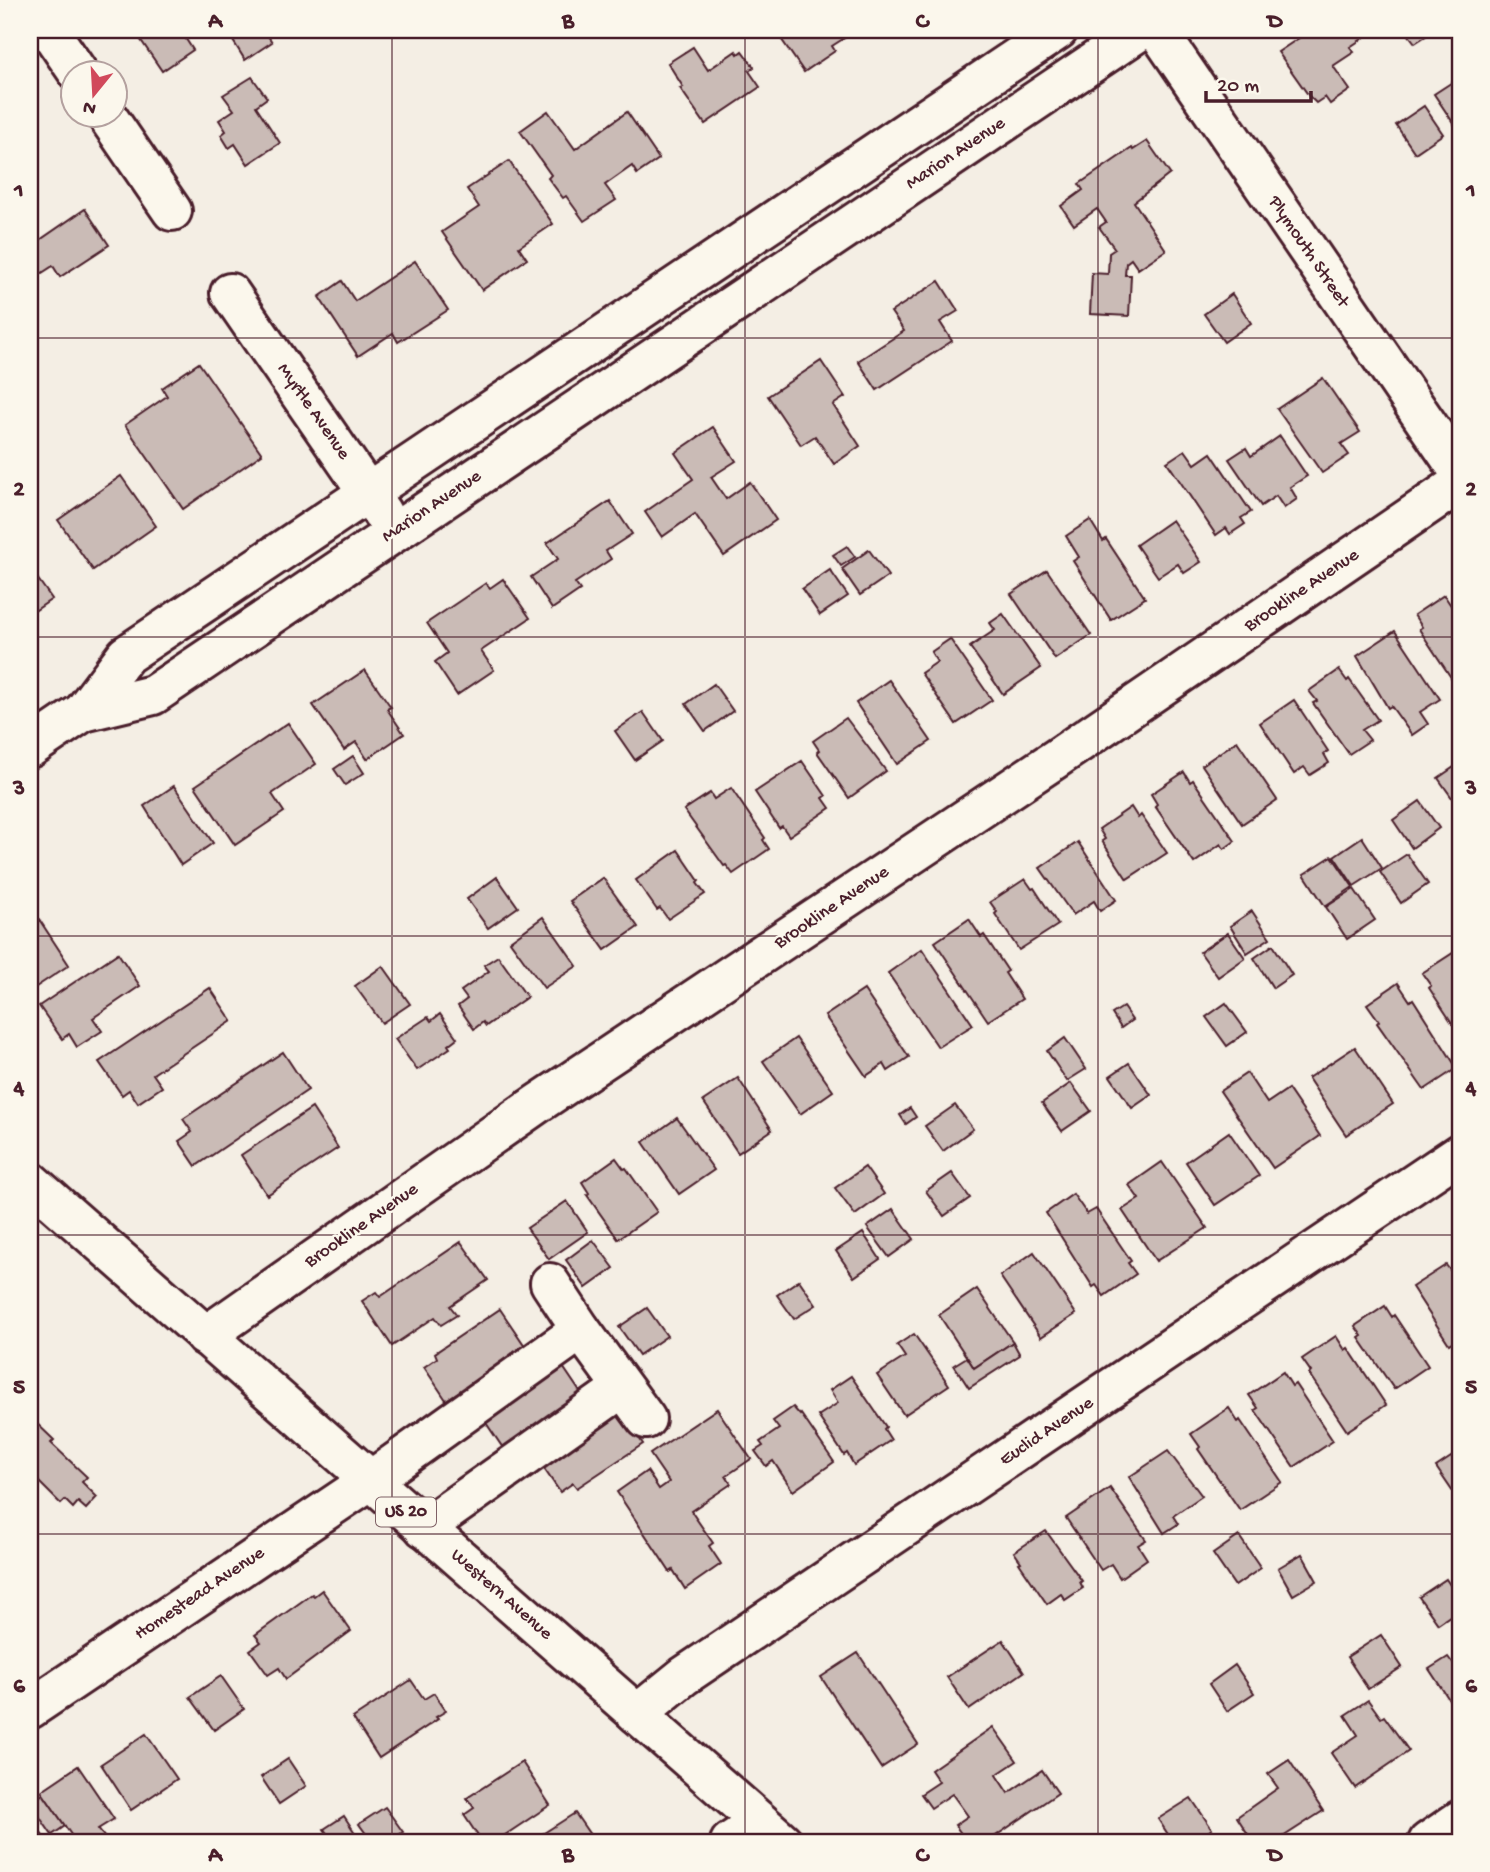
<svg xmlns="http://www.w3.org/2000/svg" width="1490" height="1872" font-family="'Gochi Hand',sans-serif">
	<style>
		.building { fill: #cabbb6; stroke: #4a1f2b; stroke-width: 2 }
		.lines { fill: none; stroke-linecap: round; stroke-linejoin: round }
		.minor-casing { stroke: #4a1f2b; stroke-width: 44 }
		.major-casing { stroke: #4a1f2b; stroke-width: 44 }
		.minor { stroke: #fbf7ec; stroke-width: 38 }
		.major { stroke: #fbf7ec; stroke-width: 38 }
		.grid { fill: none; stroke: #4a1f2b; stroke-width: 2; stroke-opacity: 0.55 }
		.labels { text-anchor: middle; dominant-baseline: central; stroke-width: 5; stroke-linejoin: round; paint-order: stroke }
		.shield { fill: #fbf7ec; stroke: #7f6065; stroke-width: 2 }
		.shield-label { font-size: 18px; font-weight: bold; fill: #4a1f2b }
		.street-label { font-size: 19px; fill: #4a1f2b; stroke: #fbf7ec }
		.neatline { fill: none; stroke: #4a1f2b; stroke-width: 2.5 }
		.grid-label { font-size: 23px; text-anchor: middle; font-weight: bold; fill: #4a1f2b }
	</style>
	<rect width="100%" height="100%" fill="#f4eee4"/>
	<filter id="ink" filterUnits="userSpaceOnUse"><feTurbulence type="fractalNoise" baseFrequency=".0143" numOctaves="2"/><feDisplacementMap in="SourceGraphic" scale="14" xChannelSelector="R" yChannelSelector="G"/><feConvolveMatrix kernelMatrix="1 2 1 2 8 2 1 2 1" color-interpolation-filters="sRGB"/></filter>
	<g filter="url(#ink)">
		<g class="building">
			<polygon points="134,30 180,30 193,50 162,71"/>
			<polygon points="240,30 264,30 272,42 245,60 230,36"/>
			<polygon points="775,30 857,30 832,46 835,51 804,72"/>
			<polygon points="1311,30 1360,30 1365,37 1350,47 1354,52 1333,66 1350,90 1330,104 1325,97 1316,103 1309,96 1278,52"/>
			<polygon points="1405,30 1435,30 1415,43"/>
			<polygon points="693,47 708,70 736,51 738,54 742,51 754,67 749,71 760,87 705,124 680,88 683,87 668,63"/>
			<polygon points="252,77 267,98 256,106 280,143 248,164 235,144 229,148 221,135 226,131 219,120 234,110 223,95"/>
			<polygon points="1460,77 1460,120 1454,124 1434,94"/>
			<polygon points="1424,106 1443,134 1415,153 1396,125"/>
			<polygon points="548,111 575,149 627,112 659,159 637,174 632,166 605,185 616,200 584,221 566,196 563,198 548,178 551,175 520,131"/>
			<polygon points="1147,141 1170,174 1134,202 1166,250 1138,269 1131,259 1126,263 1125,275 1131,275 1129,316 1090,314 1092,273 1108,274 1109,253 1115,249 1099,227 1106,222 1097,209 1074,225 1061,206 1083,190 1079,184 1132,148 1133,150"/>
			<polygon points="509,161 553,224 519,247 527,259 482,290 442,232 479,207 467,189"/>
			<polygon points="85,209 109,245 60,277 53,266 39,275 30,262 30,238 34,244"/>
			<polygon points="415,261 448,310 398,342 393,333 358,356 319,297 342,281 355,301"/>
			<polygon points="939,281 958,311 940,322 952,341 877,390 858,361 904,331 891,312"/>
			<polygon points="1232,294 1251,323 1224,342 1204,314"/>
			<polygon points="821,361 845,397 833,405 860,446 834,464 815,436 801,445 768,396"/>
			<polygon points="199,363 262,454 183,509 125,425 167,396 162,388"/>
			<polygon points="1323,378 1360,432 1341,444 1349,455 1322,473 1277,409"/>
			<polygon points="713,427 736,461 711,477 726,499 750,482 776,520 724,556 695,514 662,537 645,512 693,479 675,453"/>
			<polygon points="1280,436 1307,476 1290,487 1297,499 1284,508 1276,496 1261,506 1229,459 1246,448 1251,456"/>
			<polygon points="1185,450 1195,464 1211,453 1251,512 1241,518 1245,524 1230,534 1226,528 1216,535 1167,462"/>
			<polygon points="121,476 156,526 93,570 58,520"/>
			<polygon points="610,501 632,534 606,551 611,559 575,583 580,590 552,609 531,577 558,559 547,543"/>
			<polygon points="1090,520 1103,541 1106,539 1145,598 1111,620 1073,561 1079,557 1066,536"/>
			<polygon points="1172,520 1201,562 1184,573 1178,564 1158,577 1136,545"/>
			<polygon points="847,546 855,557 841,566 833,555"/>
			<polygon points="869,550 888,576 860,595 842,569"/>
			<polygon points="30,568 52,599 30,614"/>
			<polygon points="830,570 848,596 820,615 802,589"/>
			<polygon points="1047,570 1091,635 1055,659 1011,594"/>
			<polygon points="503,579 530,618 481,651 494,670 457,695 435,662 447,653 427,623 486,583 490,588"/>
			<polygon points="1444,595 1452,607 1455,604 1460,611 1460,677 1454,682 1419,629 1422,627 1414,615"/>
			<polygon points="1003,614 1041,668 1003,694 970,647 995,630 990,623"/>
			<polygon points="1395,631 1440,699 1420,712 1428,724 1412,735 1391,706 1388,708 1357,656"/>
			<polygon points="950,639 992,700 956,724 921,673 937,662 931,652"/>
			<polygon points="365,670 391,707 387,709 404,734 367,759 356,742 344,750 313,705"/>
			<polygon points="1339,670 1347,681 1349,679 1378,720 1362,730 1370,740 1349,754 1313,703 1317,701 1309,691"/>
			<polygon points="889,680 931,741 897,764 856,703"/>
			<polygon points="714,684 733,711 705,731 686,704"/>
			<polygon points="1294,700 1328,751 1324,754 1329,763 1310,775 1304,767 1294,774 1260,723"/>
			<polygon points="643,712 663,741 635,760 615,731"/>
			<polygon points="846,718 886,771 849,798 817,752 819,750 813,741"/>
			<polygon points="288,723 316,764 272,794 284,812 235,845 195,786"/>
			<polygon points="1237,741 1277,800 1242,824 1202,765"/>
			<polygon points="353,756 364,773 345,785 334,769"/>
			<polygon points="802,761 826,796 823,798 830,808 789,836 782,826 779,828 755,792"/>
			<polygon points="1460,763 1460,809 1438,778"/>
			<polygon points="1184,772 1190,782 1193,780 1235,841 1224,849 1221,844 1194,863 1155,806 1157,804 1151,794"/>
			<polygon points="174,786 213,843 181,865 144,806"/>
			<polygon points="731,788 765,838 763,840 769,849 733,874 726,865 724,866 684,810 710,793 714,799"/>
			<polygon points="1420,801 1439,828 1412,848 1393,820"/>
			<polygon points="1131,807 1138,818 1141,815 1167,853 1127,879 1102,841 1105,839 1099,829"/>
			<polygon points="1362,837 1382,868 1354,886 1334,856"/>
			<polygon points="1078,842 1116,900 1100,911 1094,901 1073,915 1040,868"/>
			<polygon points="678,850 699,881 697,883 705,894 668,919 660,908 657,910 636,880"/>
			<polygon points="1407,854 1428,884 1401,903 1380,872"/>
			<polygon points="1332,856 1353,887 1325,906 1304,874"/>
			<polygon points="497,877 518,907 488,928 467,899"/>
			<polygon points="603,878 638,927 605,950 570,901"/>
			<polygon points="1025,879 1032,889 1034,888 1058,925 1019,950 995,914 997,912 990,902"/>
			<polygon points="1354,889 1375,920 1347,939 1326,907"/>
			<polygon points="1252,911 1270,938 1247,953 1230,926"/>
			<polygon points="35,913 69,965 30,991 30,916"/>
			<polygon points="543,917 577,966 544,988 510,941"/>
			<polygon points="969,919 981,937 984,935 1008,971 1005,973 1022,999 988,1021 935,942"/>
			<polygon points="1228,933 1245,958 1218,977 1200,952"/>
			<polygon points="1273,945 1292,975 1273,988 1254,958"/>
			<polygon points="922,949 973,1025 938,1047 888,973"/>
			<polygon points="1456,951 1460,958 1460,1035 1429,988 1431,986 1422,973"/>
			<polygon points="118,953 140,986 93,1018 102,1031 77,1047 69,1034 62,1039 39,1006"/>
			<polygon points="498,956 527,997 486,1026 483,1022 474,1029 458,1006 467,999 461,991 489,971 484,965"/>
			<polygon points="383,966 410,1004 382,1023 355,986"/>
			<polygon points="1398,983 1410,1001 1413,999 1457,1068 1424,1090 1377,1023 1379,1021 1367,1004"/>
			<polygon points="210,988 232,1021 153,1074 162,1087 138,1103 129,1090 122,1095 99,1062"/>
			<polygon points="864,990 909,1057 888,1071 884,1064 866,1076 825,1016"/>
			<polygon points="1226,1003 1247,1032 1227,1046 1206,1017"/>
			<polygon points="1123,1007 1132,1020 1121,1028 1112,1014"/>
			<polygon points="440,1014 457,1038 448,1045 450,1048 417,1070 395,1039 428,1017 431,1021"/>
			<polygon points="796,1038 833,1091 800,1114 763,1061"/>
			<polygon points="1065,1038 1086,1069 1067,1081 1047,1051"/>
			<polygon points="1355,1047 1393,1104 1346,1135 1308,1078"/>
			<polygon points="283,1052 308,1090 196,1166 179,1141 192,1132 183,1119"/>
			<polygon points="1129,1063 1151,1095 1132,1108 1110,1076"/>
			<polygon points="1247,1073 1267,1103 1288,1089 1320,1136 1273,1168 1220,1091"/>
			<polygon points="738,1078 772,1130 738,1153 703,1101"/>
			<polygon points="1071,1083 1091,1111 1062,1131 1042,1103"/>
			<polygon points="955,1105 973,1129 943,1151 925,1126"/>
			<polygon points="312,1108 338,1148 267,1195 241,1155"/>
			<polygon points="910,1108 916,1117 906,1124 900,1115"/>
			<polygon points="677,1118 714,1170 679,1194 643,1142"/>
			<polygon points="1229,1132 1259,1176 1215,1205 1186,1162"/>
			<polygon points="616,1158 624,1169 626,1168 657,1212 618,1239 587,1195 589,1193 582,1182"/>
			<polygon points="1162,1162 1207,1228 1156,1261 1122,1210 1139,1199 1129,1185"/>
			<polygon points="865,1167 884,1194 855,1215 835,1188"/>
			<polygon points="952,1173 970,1198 944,1216 926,1191"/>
			<polygon points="1073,1194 1087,1214 1096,1209 1131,1261 1128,1263 1136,1274 1104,1296 1096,1285 1093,1287 1046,1213"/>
			<polygon points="567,1201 588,1232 549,1259 527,1228"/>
			<polygon points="893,1209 914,1239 889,1257 867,1227"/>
			<polygon points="863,1233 880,1259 854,1277 836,1251"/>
			<polygon points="593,1240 614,1268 586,1288 566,1260"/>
			<polygon points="461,1242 488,1280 450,1306 457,1315 441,1325 435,1317 392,1346 362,1301 376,1292 380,1297"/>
			<polygon points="1034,1252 1076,1314 1041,1337 1000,1276"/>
			<polygon points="1446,1265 1460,1283 1460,1346 1456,1339 1449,1344 1412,1287"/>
			<polygon points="799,1280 816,1305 794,1319 777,1295"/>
			<polygon points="977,1289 1013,1342 974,1368 939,1315"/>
			<polygon points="1385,1306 1392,1317 1394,1315 1428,1366 1394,1389 1359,1338 1362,1336 1355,1326"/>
			<polygon points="647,1308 667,1336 639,1355 619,1327"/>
			<polygon points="500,1309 529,1352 463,1395 460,1391 446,1400 424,1367 437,1358 435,1353"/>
			<polygon points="914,1334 949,1385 904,1415 877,1375 905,1357 897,1345"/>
			<polygon points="1336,1336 1345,1350 1348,1348 1386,1405 1347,1431 1309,1374 1311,1372 1302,1359"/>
			<polygon points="1013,1342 1020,1355 969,1388 954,1365 967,1357 974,1368"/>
			<polygon points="555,1355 584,1398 518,1442 516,1438 503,1448 478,1411"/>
			<polygon points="1283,1372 1292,1386 1295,1384 1333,1441 1294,1467 1255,1410 1258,1408 1249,1395"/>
			<polygon points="851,1376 886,1427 884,1429 891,1440 854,1465 847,1453 844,1455 818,1416 838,1403 830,1390"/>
			<polygon points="614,1401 643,1444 577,1488 573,1483 560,1492 538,1460"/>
			<polygon points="793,1407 800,1415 801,1414 834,1462 793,1491 773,1461 766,1466 755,1451 763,1446 760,1442 779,1429 773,1421"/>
			<polygon points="1229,1408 1238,1422 1240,1420 1282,1482 1240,1510 1198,1449 1200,1447 1191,1434"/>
			<polygon points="717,1409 751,1459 726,1476 731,1484 691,1511 713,1543 709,1546 721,1564 685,1589 673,1570 670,1572 617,1492 647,1471 659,1489 669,1482 650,1454"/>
			<polygon points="30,1417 54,1440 51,1443 87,1477 82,1482 97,1497 86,1509 78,1502 73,1508 65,1500 61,1504 30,1473"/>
			<polygon points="1168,1451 1202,1496 1173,1516 1178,1524 1164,1533 1129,1477"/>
			<polygon points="1460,1451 1460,1491 1455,1495 1436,1467"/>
			<polygon points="1110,1488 1146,1540 1138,1545 1147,1559 1120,1578 1111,1564 1101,1570 1066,1518"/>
			<polygon points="1046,1531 1082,1581 1080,1582 1083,1588 1065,1600 1061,1594 1047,1604 1019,1563 1021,1562 1014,1552"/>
			<polygon points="1239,1536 1261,1568 1235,1586 1213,1554"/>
			<polygon points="1302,1554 1317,1581 1293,1595 1278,1568"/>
			<polygon points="1446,1579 1460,1600 1460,1609 1438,1624 1419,1597"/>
			<polygon points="322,1590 351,1631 286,1679 279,1668 268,1675 250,1650 261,1642 255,1635 312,1594 314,1596"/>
			<polygon points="1381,1635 1402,1667 1368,1689 1347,1657"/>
			<polygon points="1003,1640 1024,1672 969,1710 947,1677"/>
			<polygon points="858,1653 918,1744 881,1768 821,1677"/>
			<polygon points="1448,1657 1460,1673 1460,1716 1429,1669"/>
			<polygon points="1235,1665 1254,1693 1227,1711 1209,1684"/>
			<polygon points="221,1676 244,1709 214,1730 190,1697"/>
			<polygon points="411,1680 424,1699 434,1693 446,1711 436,1717 438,1719 379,1758 353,1718"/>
			<polygon points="1368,1700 1381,1718 1384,1716 1409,1751 1355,1788 1331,1753 1358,1735 1345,1715"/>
			<polygon points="993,1727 1017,1761 996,1775 1008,1793 1042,1770 1058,1793 987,1842 967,1842 955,1825 968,1816 952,1794 931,1808 921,1794 939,1782 931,1770"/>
			<polygon points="146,1734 177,1779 131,1810 101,1764"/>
			<polygon points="288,1759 306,1786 279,1804 261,1777"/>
			<polygon points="1289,1760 1323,1811 1275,1842 1253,1842 1237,1817 1278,1788 1268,1774"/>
			<polygon points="522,1762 550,1805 496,1841 494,1839 490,1842 482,1842 464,1815 474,1808 467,1798"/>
			<polygon points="78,1766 114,1819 98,1829 105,1838 99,1842 76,1842 41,1791"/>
			<polygon points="43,1794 65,1826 52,1835 30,1803"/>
			<polygon points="1191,1798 1212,1829 1193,1842 1173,1842 1158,1819"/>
			<polygon points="385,1807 403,1832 388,1842 372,1842 359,1824"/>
			<polygon points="575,1813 595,1842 530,1842"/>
			<polygon points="344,1816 361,1842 333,1842 324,1829"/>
			<polygon points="30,1817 47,1842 30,1842"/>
		</g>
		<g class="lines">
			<g class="minor-casing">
				<g id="minor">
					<polyline points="49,30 79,74"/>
					<polyline points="1157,30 1460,472"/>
					<polyline points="107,116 172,211"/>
					<polyline points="230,293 382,513"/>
					<polyline points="83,712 153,695 1141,30"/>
					<polyline points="30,748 83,712 126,655 1058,30"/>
					<polyline points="581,1330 646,1419"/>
					<polyline points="205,1336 537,1104 1057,758 1460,483"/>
					<polyline points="424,1528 622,1388"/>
					<polyline points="30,1709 371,1480 581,1330 550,1283"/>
					<polyline points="637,1714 684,1676 1460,1153"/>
					<polyline points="730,1842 760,1822"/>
					<polyline points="1428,1842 1460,1820"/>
				</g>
			</g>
			<g class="major-casing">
				<polyline id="major" points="30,1181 783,1842"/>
			</g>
			<use href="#minor" class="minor"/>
			<use href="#major" class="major"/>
		</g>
	</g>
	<path class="grid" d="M392,30V1842M745,30V1842M1098,30V1842M30,338H1460M30,637H1460M30,936H1460M30,1235H1460M30,1534H1460"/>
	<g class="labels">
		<rect class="shield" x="376" y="1497.5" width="60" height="29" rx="5"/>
		<g class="shield-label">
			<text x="406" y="1512">US 20</text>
		</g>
		<g class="street-label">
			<text transform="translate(956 154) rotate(-34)">Marion Avenue</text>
			<text transform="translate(1308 252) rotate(56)">Plymouth Street</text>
			<text transform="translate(313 412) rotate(55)">Myrtle Avenue</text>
			<text transform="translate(432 507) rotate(-34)">Marion Avenue</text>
			<text transform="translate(1302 591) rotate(-34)">Brookline Avenue</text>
			<text transform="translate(832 908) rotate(-34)">Brookline Avenue</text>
			<text transform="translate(362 1226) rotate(-35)">Brookline Avenue</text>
			<text transform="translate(1047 1432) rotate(-34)">Euclid Avenue</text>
			<text transform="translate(200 1594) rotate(-34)">Homestead Avenue</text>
			<text transform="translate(501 1595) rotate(41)">Western Avenue</text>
		</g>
	</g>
	<rect width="1490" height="1872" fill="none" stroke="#fbf7ec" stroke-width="77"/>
	<g transform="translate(94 94) rotate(198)"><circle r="33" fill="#fbf7ec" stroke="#b4a19f" stroke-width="2"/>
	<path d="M0-5L12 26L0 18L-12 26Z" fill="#d1495b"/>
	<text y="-10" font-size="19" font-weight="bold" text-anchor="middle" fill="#4a1f2b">N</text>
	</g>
	<path d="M1206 91v10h105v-10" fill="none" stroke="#4a1f2b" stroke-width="3.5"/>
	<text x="1217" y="91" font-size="21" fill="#4a1f2b" stroke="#fbf7ec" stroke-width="5" paint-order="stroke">20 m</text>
	<rect x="38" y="38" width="1414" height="1796" class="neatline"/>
	<g class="grid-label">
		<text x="215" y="27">A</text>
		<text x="568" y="27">B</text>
		<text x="922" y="27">C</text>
		<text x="1275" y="27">D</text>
		<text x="19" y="196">1</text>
		<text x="1471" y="196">1</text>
		<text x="19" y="495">2</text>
		<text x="1471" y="495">2</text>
		<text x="19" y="794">3</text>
		<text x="1471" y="794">3</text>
		<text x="19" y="1094">4</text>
		<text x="1471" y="1094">4</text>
		<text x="19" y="1393">5</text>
		<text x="1471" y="1393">5</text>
		<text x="19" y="1692">6</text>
		<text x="1471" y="1692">6</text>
		<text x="215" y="1861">A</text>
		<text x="568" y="1861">B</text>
		<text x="922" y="1861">C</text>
		<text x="1275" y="1861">D</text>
	</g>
</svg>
